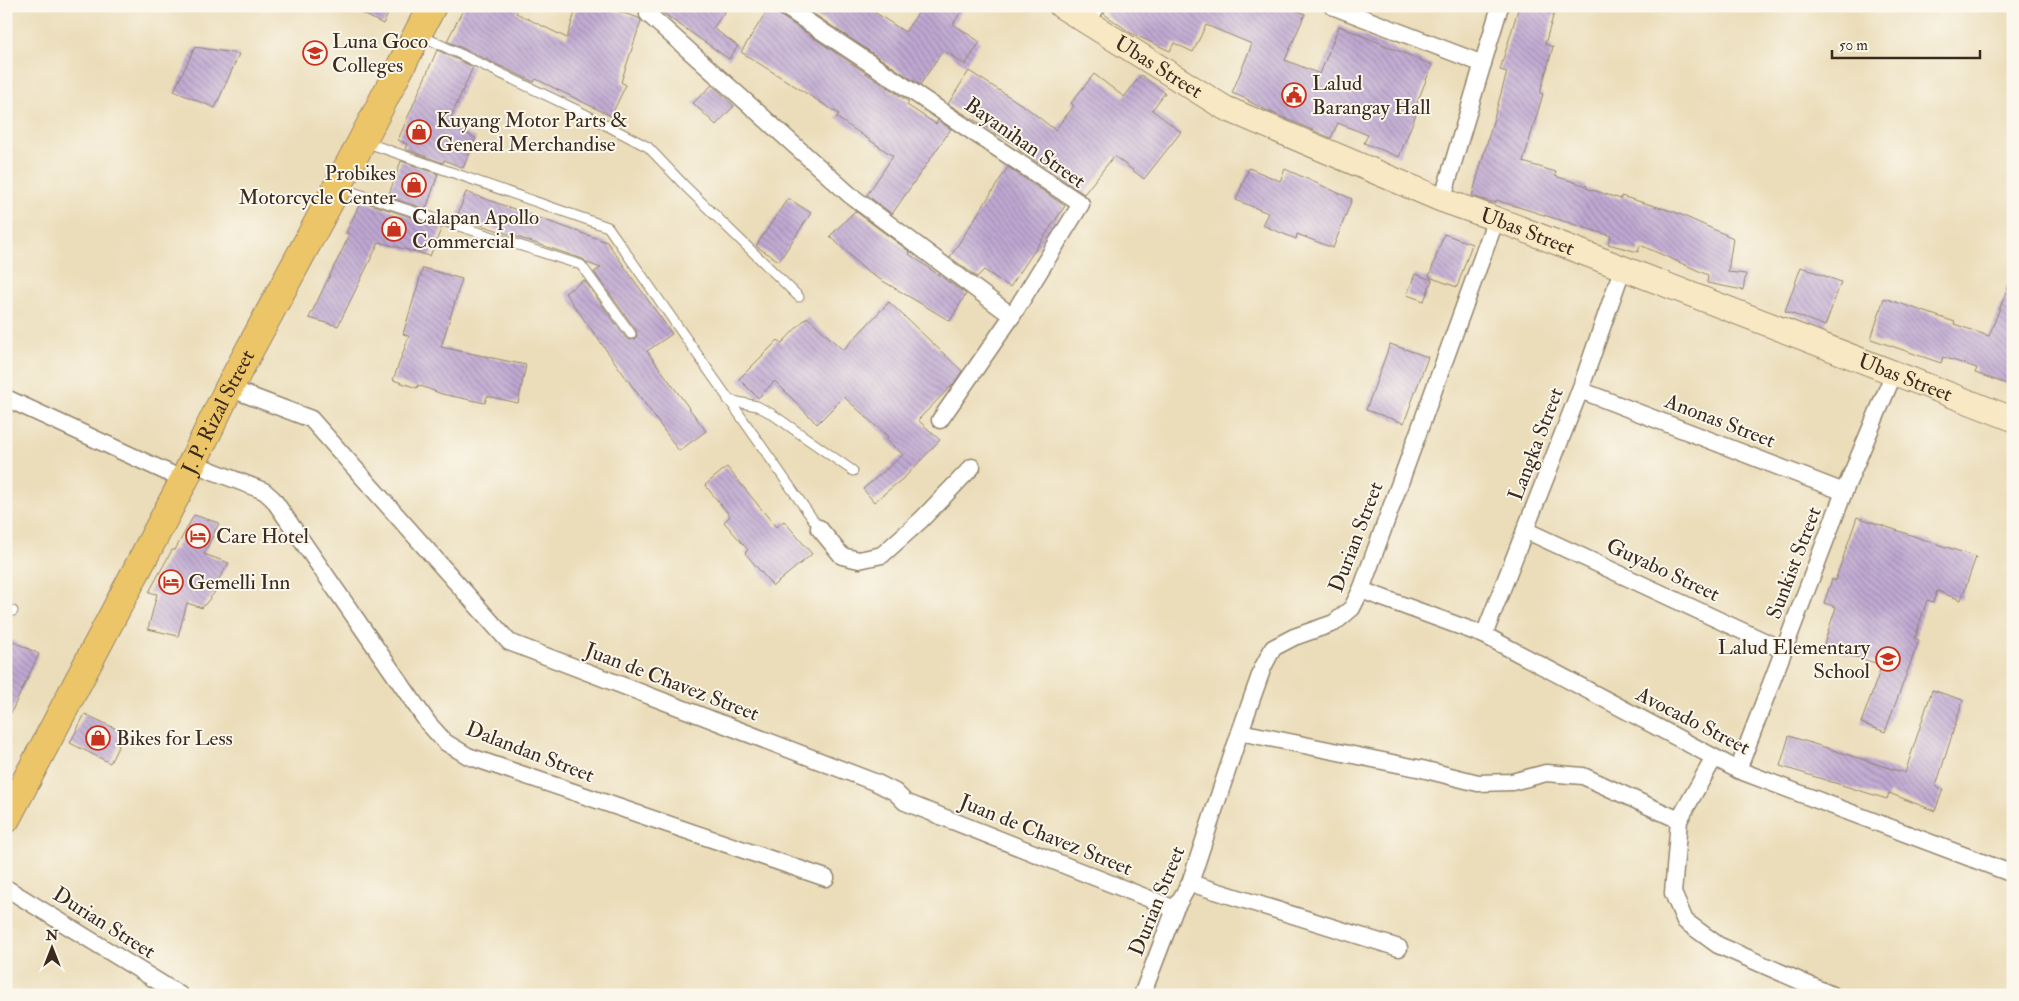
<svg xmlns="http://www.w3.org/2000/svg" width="2019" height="1001" font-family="'IM FELL Double Pica',serif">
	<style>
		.building { fill: url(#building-back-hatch) }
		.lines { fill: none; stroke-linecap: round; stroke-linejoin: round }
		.lane-casing { stroke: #93846c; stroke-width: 11 }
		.street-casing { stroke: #93846c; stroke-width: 19 }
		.secondary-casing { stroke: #93846c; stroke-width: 26 }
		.highway-casing { stroke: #93846c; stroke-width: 30 }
		.lane { stroke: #fff; stroke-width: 9 }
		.street { stroke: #fff; stroke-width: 16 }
		.secondary { stroke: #f8e8c3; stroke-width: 24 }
		.highway { stroke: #edc569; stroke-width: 28 }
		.labels { text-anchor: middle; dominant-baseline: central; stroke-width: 4; stroke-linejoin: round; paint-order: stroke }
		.poi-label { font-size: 21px; fill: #3b2a1e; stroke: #fbf7ec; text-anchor: start }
		.street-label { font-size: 21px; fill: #3b2a1e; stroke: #fbf7ec }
	</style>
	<defs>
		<pattern id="building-back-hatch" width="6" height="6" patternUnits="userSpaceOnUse" patternTransform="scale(1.25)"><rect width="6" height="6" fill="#bfa8d2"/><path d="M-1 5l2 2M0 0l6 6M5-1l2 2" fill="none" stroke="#9c89aa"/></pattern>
	</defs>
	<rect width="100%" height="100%" fill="#fbf7ec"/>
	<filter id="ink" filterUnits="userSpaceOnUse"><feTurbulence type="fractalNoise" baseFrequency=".02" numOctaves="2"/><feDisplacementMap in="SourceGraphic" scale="10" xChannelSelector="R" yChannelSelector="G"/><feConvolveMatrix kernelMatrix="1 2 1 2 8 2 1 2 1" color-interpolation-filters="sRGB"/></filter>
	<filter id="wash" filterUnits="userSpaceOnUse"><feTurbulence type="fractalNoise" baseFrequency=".0096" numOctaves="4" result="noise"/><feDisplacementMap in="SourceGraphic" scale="20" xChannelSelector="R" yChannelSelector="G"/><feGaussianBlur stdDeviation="1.12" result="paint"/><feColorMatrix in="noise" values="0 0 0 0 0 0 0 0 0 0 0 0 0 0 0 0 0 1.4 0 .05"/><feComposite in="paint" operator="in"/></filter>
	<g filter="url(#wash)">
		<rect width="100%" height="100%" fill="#ebddb9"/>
		<g id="blocks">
			<g class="building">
				<polygon points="348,6 392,6 383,24"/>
				<polygon points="465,6 520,6 516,13 567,38 577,6 611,6 610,9 639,18 641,21 621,82 626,85 611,116 536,79 534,82 447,41"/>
				<polygon points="662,6 729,6 713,28 738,46 729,59 660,11"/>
				<polygon points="770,6 774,6 778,14 909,102 907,105 936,124 938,120 951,129 892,214 867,195 893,156 836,117 839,114 741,52"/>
				<polygon points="802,6 865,6 905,32 923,6 965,6 953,24 980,42 965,65 943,50 920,85"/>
				<polygon points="1107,6 1286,6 1305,14 1285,60 1320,74 1339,26 1432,65 1415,108 1418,109 1399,157 1364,143 1368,135 1338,123 1331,138 1268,111 1248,101 1249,100 1232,93 1252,44 1206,25 1193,52 1174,43 1170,51 1131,33 1104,14"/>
				<polygon points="1519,6 1556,6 1545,44 1553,47 1540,93 1543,94 1523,162 1556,172 1555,176 1587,186 1586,188 1621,199 1621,196 1675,212 1733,238 1728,272 1746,274 1743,290 1707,283 1708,275 1640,245 1638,252 1608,244 1611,236 1496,200 1495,203 1472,196 1507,72 1500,70"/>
				<polygon points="195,47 239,54 215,108 174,91"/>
				<polygon points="437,50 473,67 447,126 476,138 463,168 444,160 443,163 405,149 407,144 398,140"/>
				<polygon points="969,71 1027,108 1055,130 1074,106 1071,103 1094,74 1124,97 1141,75 1165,93 1152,110 1181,132 1144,179 1114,156 1084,194 1019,150 1020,148 948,104"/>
				<polygon points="712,85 734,106 716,125 693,103"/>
				<polygon points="401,161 438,174 426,209 388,197"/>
				<polygon points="1008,167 1065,206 1010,287 984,270 977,277 950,257"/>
				<polygon points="1249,168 1280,181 1285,169 1352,199 1333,248 1297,234 1296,239 1262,225 1268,213 1236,200"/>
				<polygon points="466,192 607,242 672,334 647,351 706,431 679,451 565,293 584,280 626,338 629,340 634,339 637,336 636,330 594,272 601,268 587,263 583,259 457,217"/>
				<polygon points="788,198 811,213 779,261 756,246"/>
				<polygon points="361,201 442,227 430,256 379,242 338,326 309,318 350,234 346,233"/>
				<polygon points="855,211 910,252 909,254 966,294 950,321 866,271 830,236"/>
				<polygon points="1444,234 1472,244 1457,287 1429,277"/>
				<polygon points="1801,267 1841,282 1825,326 1785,311"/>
				<polygon points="423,268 462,279 441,347 526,365 518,403 487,396 485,403 442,394 418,385 417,388 393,380 409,336 403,334"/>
				<polygon points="1415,274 1432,280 1424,301 1407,295"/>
				<polygon points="2012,277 2013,386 1975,373 1977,368 1943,357 1941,363 1871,339 1884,298 1955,322 1954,324 1989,336"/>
				<polygon points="889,302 962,371 954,383 918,420 940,440 906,476 874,502 863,489 903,455 886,439 888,437 865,416 844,397 817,424 775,381 758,398 739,379 778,340 782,343 807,317 843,350"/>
				<polygon points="1390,344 1428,357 1404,423 1366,410"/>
				<polygon points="727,467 776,527 784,521 812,554 773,586 745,553 748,550 724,522 730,516 705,485"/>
				<polygon points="194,515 219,523 204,554 229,563 212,590 215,592 202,608 187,603 178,636 148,629 157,594 149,592 172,550 175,550"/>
				<polygon points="1857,517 1976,557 1961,600 1937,591 1933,602 1927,600 1915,638 1919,640 1885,732 1861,723 1882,665 1823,647 1836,607 1824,603 1832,579 1835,581"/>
				<polygon points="6,638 39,654 6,723"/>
				<polygon points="1932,690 1963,700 1936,786 1943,789 1935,811 1889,793 1887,799 1780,766 1789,736 1905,773"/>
				<polygon points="85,714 125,733 110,763 70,743"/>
			</g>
		</g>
	</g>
	<g filter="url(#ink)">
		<use href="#blocks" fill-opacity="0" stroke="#93846c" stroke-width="1"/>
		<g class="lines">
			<g class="lane-casing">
				<g id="lane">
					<polyline points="420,35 575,109 648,147 686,187 799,297"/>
					<polyline points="365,142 608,227 819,528"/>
					<polyline points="340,188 581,265 631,334"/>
					<polyline points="728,400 757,406 772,414 853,471"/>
					<polyline points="6,612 13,611"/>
				</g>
			</g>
			<g class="street-casing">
				<g id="street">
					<polyline points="652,6 648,14 850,195 1012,316"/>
					<polyline points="784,6 1081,204 1012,316 940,420"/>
					<polyline points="1332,6 1483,64"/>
					<polyline points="1087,23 1097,6"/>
					<polyline points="1442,200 1500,6"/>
					<polyline points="229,388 311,419 509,642 877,783 895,792 905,802 1175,909"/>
					<polyline points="1580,390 1844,492"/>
					<polyline points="6,398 184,480"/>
					<polyline points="192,463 264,491 273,499 428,723 445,742 468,756 826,878"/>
					<polyline points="819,528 842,556 859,560 882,555 921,520 972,467"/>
					<polyline points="1525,530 1783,650"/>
					<polyline points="1361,590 1484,635 1738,770 2013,874"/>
					<polyline points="1484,635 1580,390 1623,267"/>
					<polyline points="1240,732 1422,769 1478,783 1512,782 1546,773 1583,776 1679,820 1714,758"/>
					<polyline points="1738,770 1844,492 1894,373"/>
					<polyline points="1679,820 1673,893 1685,921 1718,945 1832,995"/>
					<polyline points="1190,883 1399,948"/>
					<polyline points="6,888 180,995"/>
					<polyline points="1142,995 1175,909 1190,883 1240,732 1263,667 1273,648 1294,637 1334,623 1352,608 1361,590 1496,219"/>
				</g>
			</g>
			<g class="secondary-casing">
				<g id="secondary">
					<path id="s1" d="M1061,6L1225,108L1442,200L1496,219L2013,419"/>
				</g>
			</g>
			<g class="highway-casing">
				<g id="highway">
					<path id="s2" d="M6,819L184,480L229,388L362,141L432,6"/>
				</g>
			</g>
			<use href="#lane" class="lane"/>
			<use href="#street" class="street"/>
			<use href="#secondary" class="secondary"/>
			<use href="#highway" class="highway"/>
		</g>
	</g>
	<defs>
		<g id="university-ring" transform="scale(1.25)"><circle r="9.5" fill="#fbf7ec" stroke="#c8321e" stroke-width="1.5"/><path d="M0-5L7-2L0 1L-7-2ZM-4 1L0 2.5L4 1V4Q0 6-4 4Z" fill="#c8321e"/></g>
		<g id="civic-ring" transform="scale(1.25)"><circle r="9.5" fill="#fbf7ec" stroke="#c8321e" stroke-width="1.5"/><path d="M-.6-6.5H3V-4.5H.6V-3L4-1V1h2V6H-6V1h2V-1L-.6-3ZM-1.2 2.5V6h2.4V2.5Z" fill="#c8321e"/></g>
		<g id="shop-ring" transform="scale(1.25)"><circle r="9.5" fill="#fbf7ec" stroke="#c8321e" stroke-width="1.5"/><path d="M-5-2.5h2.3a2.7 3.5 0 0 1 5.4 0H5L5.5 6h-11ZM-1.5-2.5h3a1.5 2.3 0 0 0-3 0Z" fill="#c8321e"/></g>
		<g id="hotel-ring" transform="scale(1.25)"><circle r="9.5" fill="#fbf7ec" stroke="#c8321e" stroke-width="1.5"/><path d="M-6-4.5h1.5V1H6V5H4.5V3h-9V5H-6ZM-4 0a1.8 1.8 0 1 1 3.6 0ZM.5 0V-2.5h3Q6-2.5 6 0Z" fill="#c8321e"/></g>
		<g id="school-ring" transform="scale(1.25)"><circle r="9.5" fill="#fbf7ec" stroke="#c8321e" stroke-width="1.5"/><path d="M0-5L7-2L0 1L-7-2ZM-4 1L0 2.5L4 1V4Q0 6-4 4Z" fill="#c8321e"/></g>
	</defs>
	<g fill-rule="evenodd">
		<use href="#university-ring" x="315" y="53"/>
		<use href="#civic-ring" x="1294" y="95"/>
		<use href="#shop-ring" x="419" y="132"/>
		<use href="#shop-ring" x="414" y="185"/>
		<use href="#shop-ring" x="394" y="229"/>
		<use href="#hotel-ring" x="198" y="536"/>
		<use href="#hotel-ring" x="171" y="582"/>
		<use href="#school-ring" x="1888" y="659"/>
		<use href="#shop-ring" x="98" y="738"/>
	</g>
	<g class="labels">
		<g class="poi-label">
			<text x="332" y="41">Luna Goco<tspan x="332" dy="24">Colleges</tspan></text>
			<text x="1312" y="83">Lalud<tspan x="1312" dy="24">Barangay Hall</tspan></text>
			<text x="436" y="120">Kuyang Motor Parts &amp;<tspan x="436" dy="24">General Merchandise</tspan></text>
			<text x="396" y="173" text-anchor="end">Probikes<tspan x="396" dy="24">Motorcycle Center</tspan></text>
			<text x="412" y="217">Calapan Apollo<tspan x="412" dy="24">Commercial</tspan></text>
			<text x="216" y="536">Care Hotel</text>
			<text x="188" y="582">Gemelli Inn</text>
			<text x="1870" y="647" text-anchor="end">Lalud Elementary<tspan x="1870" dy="24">School</tspan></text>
			<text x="116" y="738">Bikes for Less</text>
		</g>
		<g class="street-label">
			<text stroke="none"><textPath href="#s1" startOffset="115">Ubas Street</textPath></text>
			<text transform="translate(1025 143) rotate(35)">Bayanihan Street</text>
			<text stroke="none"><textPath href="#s1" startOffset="520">Ubas Street</textPath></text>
			<text stroke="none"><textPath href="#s1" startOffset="925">Ubas Street</textPath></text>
			<text stroke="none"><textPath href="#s2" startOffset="459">J. P. Rizal Street</textPath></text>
			<text transform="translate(1720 421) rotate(21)">Anonas Street</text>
			<text transform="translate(1536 444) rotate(-69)">Langka Street</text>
			<text transform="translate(1356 537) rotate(-69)">Durian Street</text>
			<text transform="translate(1794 563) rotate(-69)">Sunkist Street</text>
			<text transform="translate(1663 570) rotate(25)">Guyabo Street</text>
			<text transform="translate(672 682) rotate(21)">Juan de Chavez Street</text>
			<text transform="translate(1693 721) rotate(27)">Avocado Street</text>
			<text transform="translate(530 752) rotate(21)">Dalandan Street</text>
			<text transform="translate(1046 835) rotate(22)">Juan de Chavez Street</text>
			<text transform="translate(1157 901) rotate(-68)">Durian Street</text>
			<text transform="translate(104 923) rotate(32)">Durian Street</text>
		</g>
	</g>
	<rect width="2019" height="1001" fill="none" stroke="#fbf7ec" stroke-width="25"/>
	<g transform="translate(52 948)" stroke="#fbf7ec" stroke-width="4" paint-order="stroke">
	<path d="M0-4L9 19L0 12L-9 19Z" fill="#3b2a1e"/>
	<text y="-8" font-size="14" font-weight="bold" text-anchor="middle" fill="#3b2a1e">N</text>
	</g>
	<path d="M1832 50v8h148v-8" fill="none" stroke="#3b2a1e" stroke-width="2.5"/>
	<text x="1839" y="50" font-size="15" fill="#3b2a1e" stroke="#fbf7ec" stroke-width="4" paint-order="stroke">50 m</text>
</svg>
